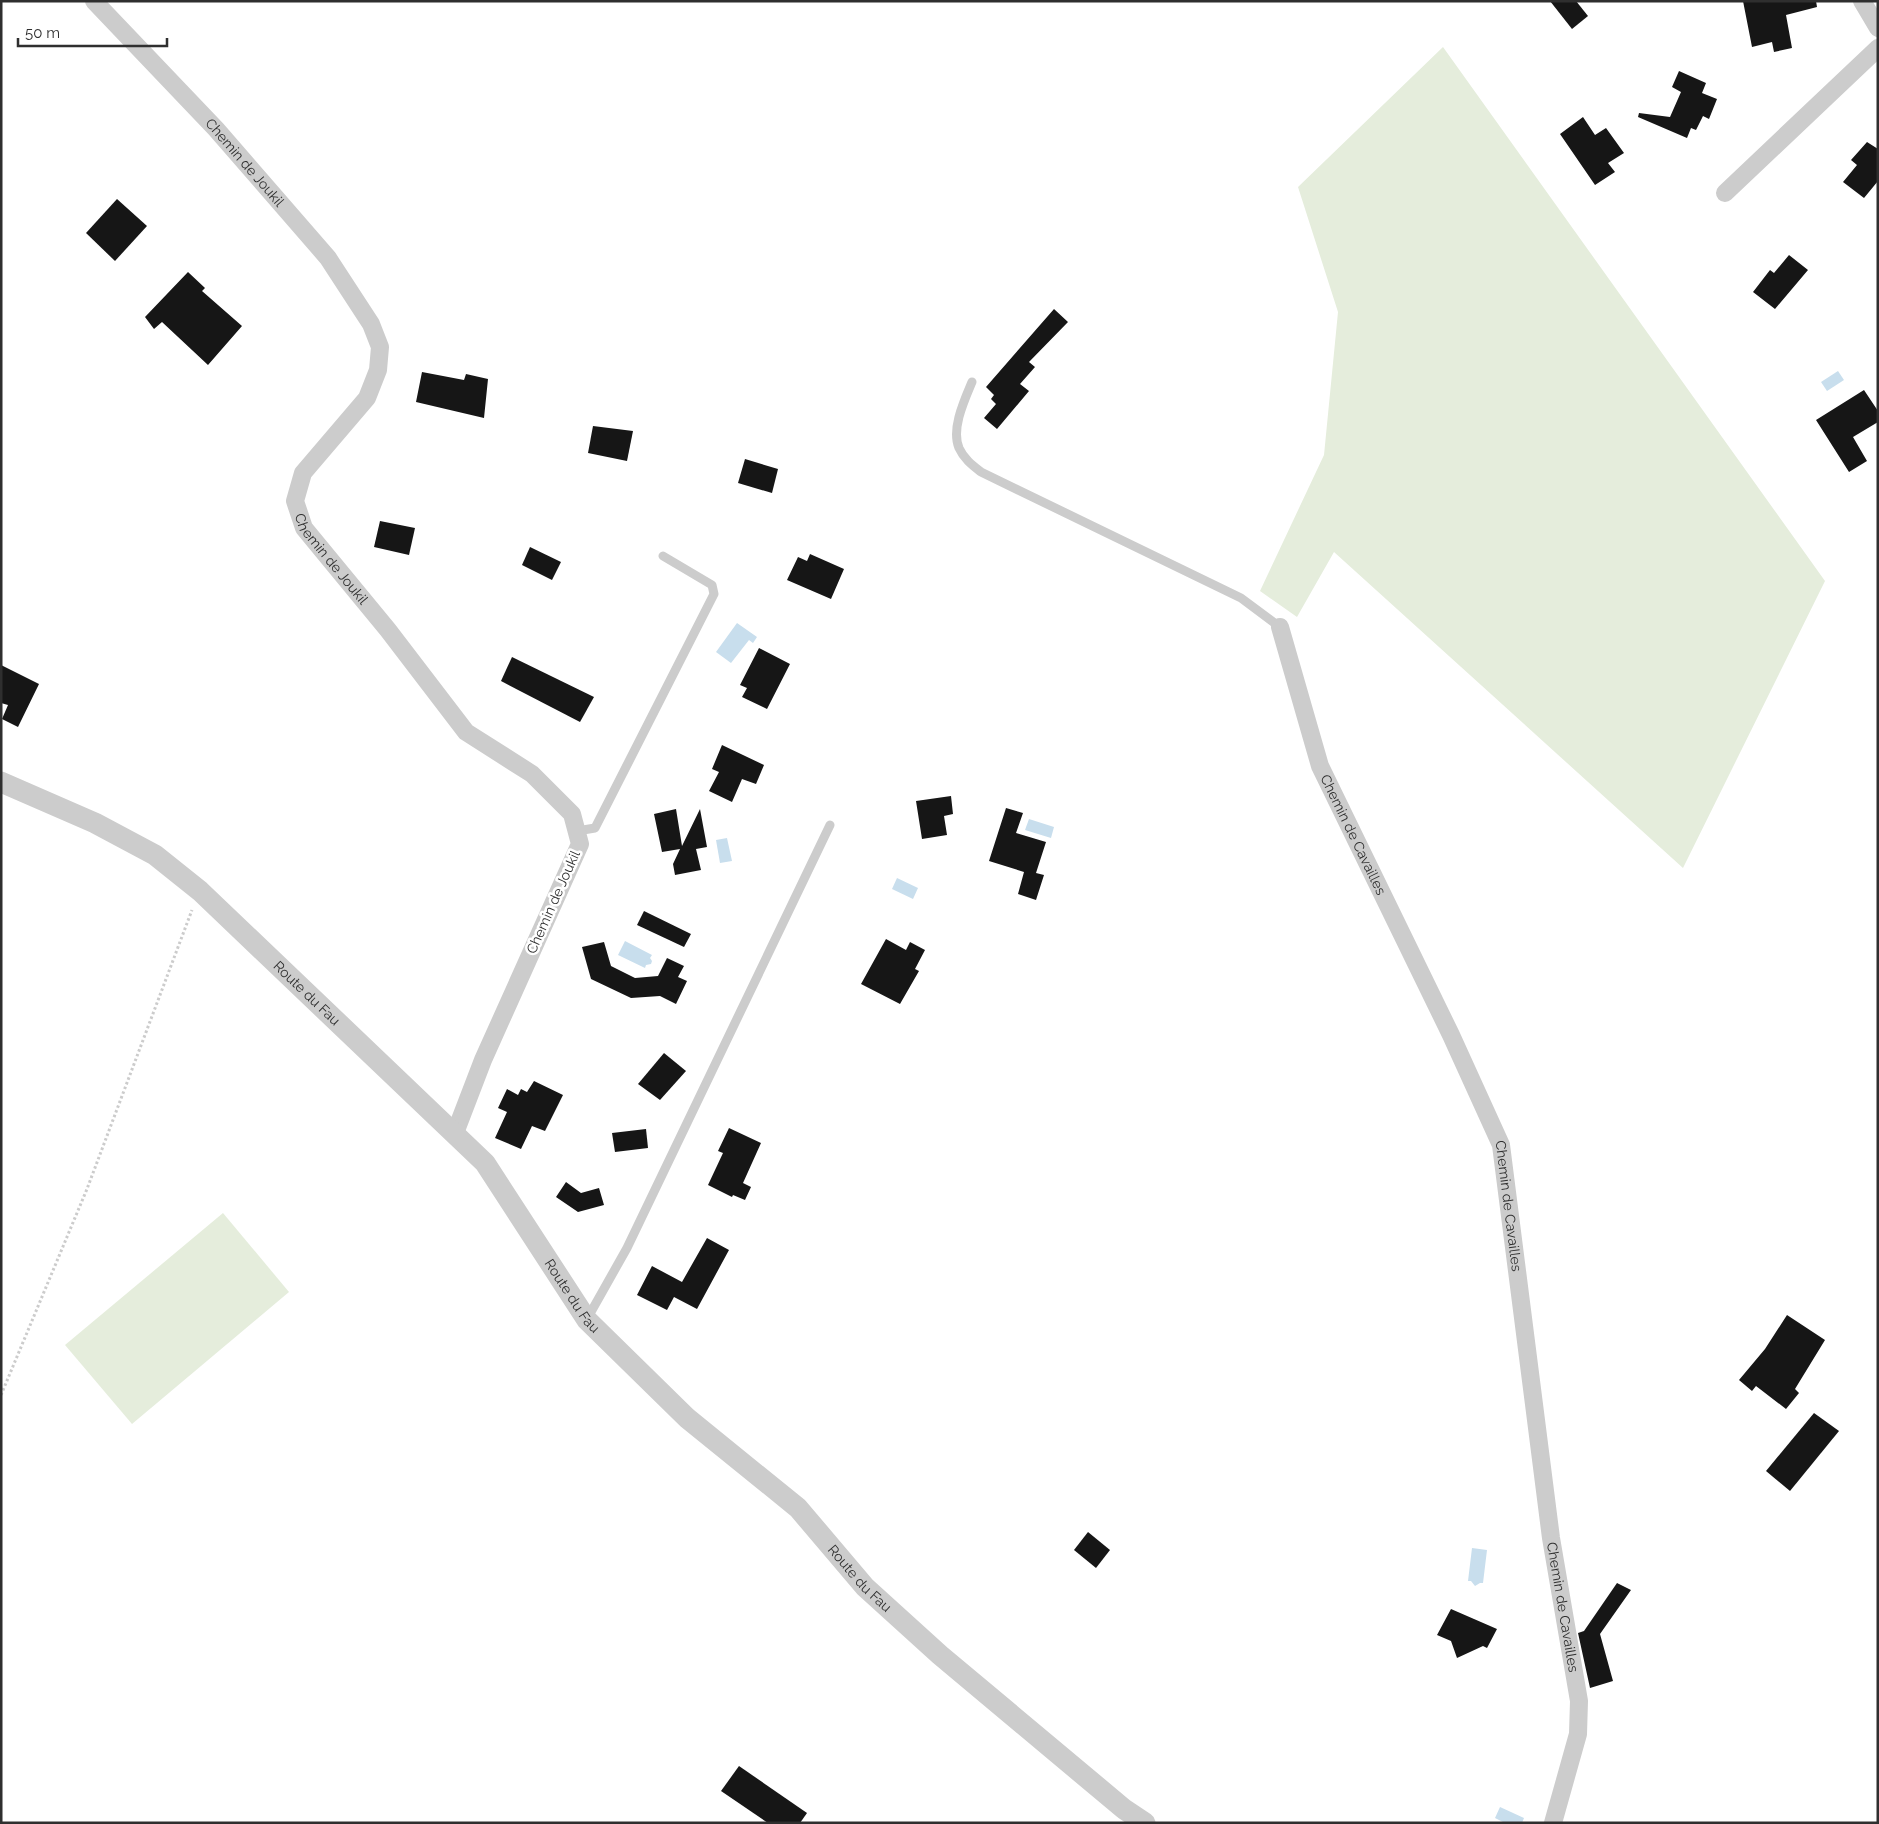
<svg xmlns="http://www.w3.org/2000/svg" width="1879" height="1824" font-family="Raleway,sans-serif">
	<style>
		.green { fill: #e5eddc }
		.water { fill: #c8deed }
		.building { fill: #161616 }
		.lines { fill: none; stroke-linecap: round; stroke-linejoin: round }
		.path { stroke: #ccc; stroke-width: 3; stroke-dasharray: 2.5 2.5; stroke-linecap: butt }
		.service { stroke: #ccc; stroke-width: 9 }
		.minor { stroke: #ccc; stroke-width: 18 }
		.tertiary { stroke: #ccc; stroke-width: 21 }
		.labels { text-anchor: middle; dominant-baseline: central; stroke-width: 5; stroke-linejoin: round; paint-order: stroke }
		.street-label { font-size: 14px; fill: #2f2f2f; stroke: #fff }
	</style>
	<rect width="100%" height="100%" fill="#fff"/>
	<g class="green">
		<polygon points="1443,47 1825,581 1683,868 1334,552 1297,617 1260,591 1324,455 1338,312 1298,187"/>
		<polygon points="223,1213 289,1292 132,1424 65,1345"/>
	</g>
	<g class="water">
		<polygon points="1838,371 1844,380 1827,391 1821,382"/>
		<polygon points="737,623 757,637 753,643 749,640 731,663 716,652"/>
		<polygon points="1029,819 1054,827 1051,838 1025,830"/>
		<polygon points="727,838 732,861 720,863 716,840"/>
		<polygon points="897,878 918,888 913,899 892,889"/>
		<polygon points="625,941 652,955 650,958 652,961 651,964 646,965 645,968 618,955"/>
		<polygon points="1472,1548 1487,1550 1483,1583 1480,1583 1475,1586 1471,1581 1468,1581"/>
		<polygon points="1500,1807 1524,1818 1522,1823 1505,1823 1495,1818"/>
	</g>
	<g class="building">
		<polygon points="1550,1 1576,1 1588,16 1572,29"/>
		<polygon points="1743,1 1816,1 1817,7 1786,15 1792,48 1774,52 1772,42 1752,47"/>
		<polygon points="1679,71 1706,83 1702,93 1717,99 1709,119 1703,116 1696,130 1691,128 1687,138 1638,117 1639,113 1670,117 1681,92 1672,87"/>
		<polygon points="1583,117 1595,135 1606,128 1624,153 1608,163 1615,172 1595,185 1560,134"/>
		<polygon points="1867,142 1878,149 1878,181 1864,198 1843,182 1857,165 1851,160"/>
		<polygon points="117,199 147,226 115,261 86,233"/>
		<polygon points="1789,255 1808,270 1775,309 1753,292 1770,270 1774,273"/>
		<polygon points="188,272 205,288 202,291 242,326 208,365 162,322 154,329 145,317"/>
		<polygon points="1054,309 1068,322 1029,362 1035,367 1020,384 1029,391 997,429 984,418 996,404 991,399 994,395 986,387"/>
		<polygon points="422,372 464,380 466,374 488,379 484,418 416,402"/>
		<polygon points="1864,390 1878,411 1878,422 1853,437 1867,461 1849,472 1816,420"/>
		<polygon points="593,426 633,431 627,461 588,453"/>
		<polygon points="745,459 778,469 772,493 738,483"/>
		<polygon points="380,521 415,528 409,555 374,547"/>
		<polygon points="530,547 561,562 552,580 522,565"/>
		<polygon points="810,554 844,569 831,599 787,580 798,557 807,561"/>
		<polygon points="759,648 790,664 767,709 742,697 747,688 740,685"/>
		<polygon points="512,657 594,697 580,722 501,681"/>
		<polygon points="1,665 39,684 18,727 2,719 8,705 1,703"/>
		<polygon points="722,745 764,765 756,784 742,779 732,802 709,791 719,772 712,769"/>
		<polygon points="951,796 953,814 944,816 947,835 922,839 916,801"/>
		<polygon points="1006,808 1023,813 1016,833 1046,842 1036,873 1044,875 1036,900 1018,894 1024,872 989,861"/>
		<polygon points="676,809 682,846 700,809 707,847 696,849 701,870 675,875 673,864 680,849 662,852 654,814"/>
		<polygon points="644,911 691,934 684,947 637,925"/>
		<polygon points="886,939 906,950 910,942 925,950 915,969 919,971 900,1004 861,984"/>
		<polygon points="604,942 611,966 635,978 658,976 667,958 684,966 678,977 687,981 676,1004 660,996 631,998 591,979 582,947"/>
		<polygon points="664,1053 686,1071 660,1100 638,1084"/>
		<polygon points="534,1081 563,1095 545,1131 532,1126 521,1149 495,1138 507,1112 498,1108 507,1089 518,1095 521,1089 527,1092"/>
		<polygon points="729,1128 761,1143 743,1183 751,1187 745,1200 733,1195 732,1197 708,1185 723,1153 718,1151"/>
		<polygon points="646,1129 648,1148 615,1152 612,1133"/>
		<polygon points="566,1182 581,1193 599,1188 604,1205 578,1212 556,1197"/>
		<polygon points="707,1238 729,1250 697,1309 674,1297 667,1310 637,1295 652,1266 682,1282"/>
		<polygon points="1787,1315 1825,1340 1795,1389 1799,1393 1786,1409 1756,1386 1752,1391 1739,1380 1765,1349"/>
		<polygon points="1814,1413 1839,1431 1790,1491 1766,1471"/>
		<polygon points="1088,1532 1110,1550 1096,1568 1074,1550"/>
		<polygon points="1617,1583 1631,1590 1600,1634 1613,1681 1590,1688 1578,1633 1584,1631"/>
		<polygon points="1451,1609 1497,1629 1487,1648 1483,1646 1457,1658 1451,1641 1437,1635"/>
		<polygon points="739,1766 807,1813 800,1823 768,1823 721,1791"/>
	</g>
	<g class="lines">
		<polyline class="path" points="1,1395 87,1189 192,910"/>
		<g class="service">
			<path d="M972,382C964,401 951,429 959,448C964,459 972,465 981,472L1241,598L1280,627"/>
			<polyline points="577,831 595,828 714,594 712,585 663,556"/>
			<polyline points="587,1319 627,1248 830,825"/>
		</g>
		<g class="minor">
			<path id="s1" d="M94,1L216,129L328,258L371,324L380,347L378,370L367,398L303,473L295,501L304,528L388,630L466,732L532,774L572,814L580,844L483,1060L455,1133"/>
			<polyline points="1862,1 1878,28"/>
			<polyline points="1725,193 1878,48"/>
			<path id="s2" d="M1280,627L1320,766L1451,1035L1501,1145L1551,1538L1579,1701L1578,1734L1553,1823"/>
		</g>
		<path class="tertiary" id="s3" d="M1,782L95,823L155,855L200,891L485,1163L587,1320L687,1418L798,1508L865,1587L940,1655L1124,1809L1145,1823"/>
	</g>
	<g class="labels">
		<g class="street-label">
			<text stroke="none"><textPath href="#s1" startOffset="221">Chemin de Joukil</textPath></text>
			<text stroke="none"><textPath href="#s1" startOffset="701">Chemin de Joukil</textPath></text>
			<text stroke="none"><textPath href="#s2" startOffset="221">Chemin de Cavailles</textPath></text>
			<text transform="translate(553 902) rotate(-66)">Chemin de Joukil</text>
			<text stroke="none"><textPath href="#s3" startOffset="376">Route du Fau</textPath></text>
			<text stroke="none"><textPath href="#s2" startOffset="626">Chemin de Cavailles</textPath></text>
			<text stroke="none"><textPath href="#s3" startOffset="781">Route du Fau</textPath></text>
			<text stroke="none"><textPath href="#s3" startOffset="1186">Route du Fau</textPath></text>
			<text stroke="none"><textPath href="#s2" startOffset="1031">Chemin de Cavailles</textPath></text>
		</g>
	</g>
	<rect width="1879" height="1824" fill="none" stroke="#2f2f2f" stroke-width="5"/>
	<path d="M18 38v8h149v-8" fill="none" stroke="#2f2f2f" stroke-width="2.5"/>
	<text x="25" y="38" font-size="15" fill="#2f2f2f" stroke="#ffffff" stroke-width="4" paint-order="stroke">50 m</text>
</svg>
